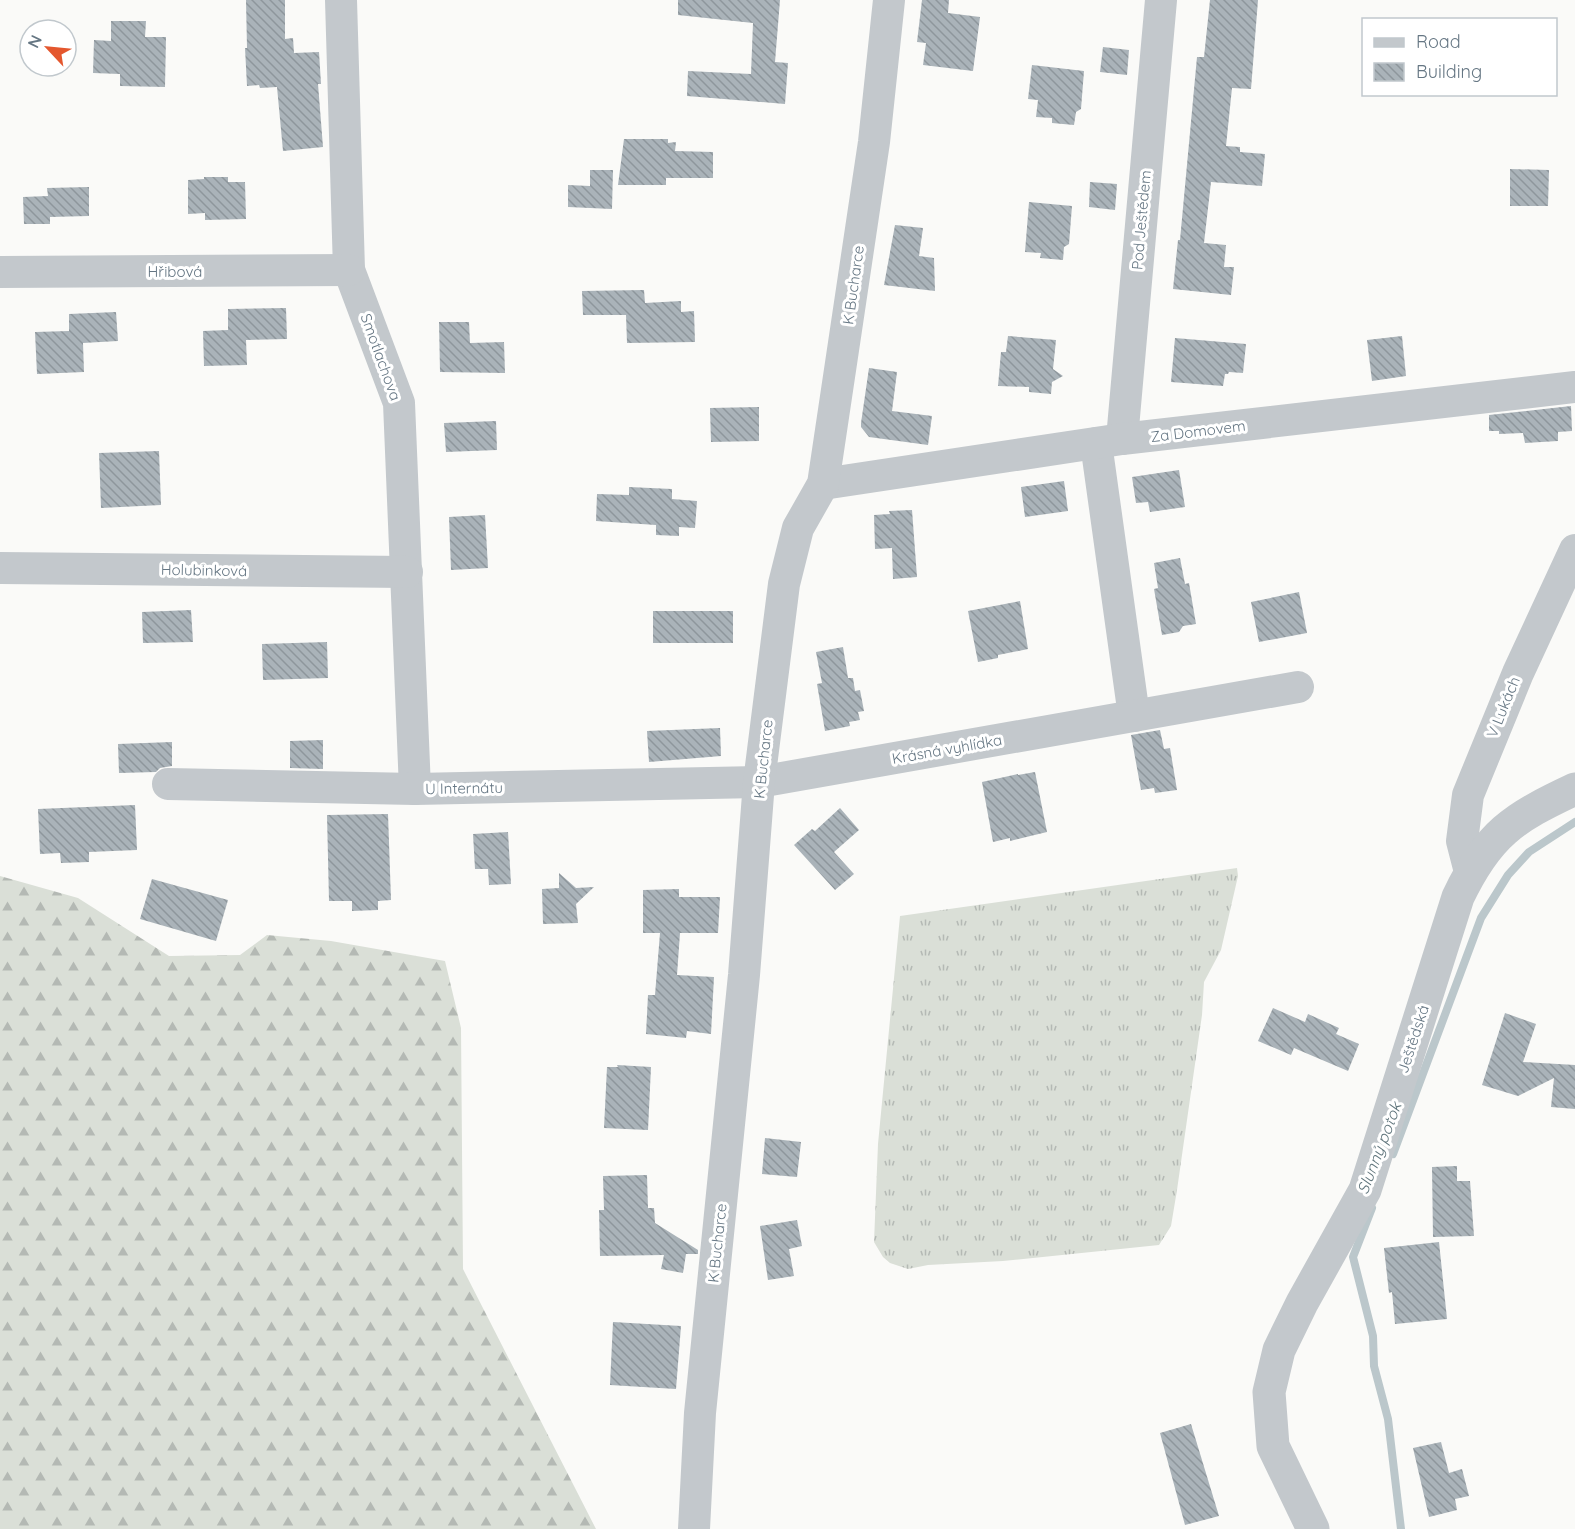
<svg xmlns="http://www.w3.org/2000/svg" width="1575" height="1529" font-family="Quicksand,sans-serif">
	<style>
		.grass { fill: url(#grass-tufts) }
		.forest { fill: url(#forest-firs) }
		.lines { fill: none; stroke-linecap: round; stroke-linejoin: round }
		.stream { stroke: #bbc7cb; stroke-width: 8 }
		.building { fill: url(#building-back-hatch) }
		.minor { stroke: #c3c8cc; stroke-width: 32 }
		.tertiary { stroke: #c3c8cc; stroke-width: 33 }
		.labels { text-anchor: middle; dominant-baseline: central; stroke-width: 6; stroke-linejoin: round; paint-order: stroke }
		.street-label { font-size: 15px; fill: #657683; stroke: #fff }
		.water-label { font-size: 16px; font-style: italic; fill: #60757c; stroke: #fff }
	</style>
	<defs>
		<pattern id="grass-tufts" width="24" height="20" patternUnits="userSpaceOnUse" patternTransform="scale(1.5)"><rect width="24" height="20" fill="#dadfd7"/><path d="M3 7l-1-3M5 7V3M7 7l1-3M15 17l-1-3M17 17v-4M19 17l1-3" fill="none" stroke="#b4b9b4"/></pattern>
		<pattern id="forest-firs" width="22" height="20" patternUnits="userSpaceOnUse" patternTransform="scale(1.5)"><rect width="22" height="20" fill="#dadfd7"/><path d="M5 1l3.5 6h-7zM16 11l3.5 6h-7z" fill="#b4b9b4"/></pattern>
		<pattern id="building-back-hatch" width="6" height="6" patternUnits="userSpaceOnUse" patternTransform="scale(1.5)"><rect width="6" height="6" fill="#aab3b9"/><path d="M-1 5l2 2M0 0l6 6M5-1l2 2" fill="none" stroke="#8e969c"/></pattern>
	</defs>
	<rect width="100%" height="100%" fill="#fafaf8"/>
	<polygon class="grass" points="1237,868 1238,876 1221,950 1204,982 1202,1015 1177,1190 1171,1226 1159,1245 1003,1261 928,1265 908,1269 890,1263 883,1257 874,1242 878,1144 900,916"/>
	<polygon class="forest" points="0,876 78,898 169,956 240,955 267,935 331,941 445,961 461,1028 463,1269 596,1529 0,1529"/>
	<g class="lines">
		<g class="stream">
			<polyline points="1393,1154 1481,918 1508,875 1529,852 1575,822"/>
			<polyline points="1372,1208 1353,1257 1373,1336 1374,1366 1388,1419 1401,1529"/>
		</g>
	</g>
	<g class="building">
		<polygon points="246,0 285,0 285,39 293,38 294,53 319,52 321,84 318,84 323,147 283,151 277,87 260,88 259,85 247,86 245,48 247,48"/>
		<polygon points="678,0 780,0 775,62 788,63 785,104 687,96 688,71 751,74 753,23 678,15"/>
		<polygon points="922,0 949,0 948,13 980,17 973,71 923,65 926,43 917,42"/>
		<polygon points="1210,0 1258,0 1251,89 1232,88 1226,146 1240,147 1240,152 1265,154 1262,186 1211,182 1204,243 1226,245 1224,267 1234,267 1231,295 1173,289 1178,240 1180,240 1197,57 1204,57"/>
		<polygon points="111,21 146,21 145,37 166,37 165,87 120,86 120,74 93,73 94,40 111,41"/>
		<polygon points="1103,47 1129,50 1127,75 1100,72"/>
		<polygon points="1032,65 1084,71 1081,109 1076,112 1074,125 1052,123 1052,118 1036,117 1038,100 1028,99"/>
		<polygon points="624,139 668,139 668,143 676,142 675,151 713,152 713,178 666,178 666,185 618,185"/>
		<polygon points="1510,169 1549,170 1548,206 1510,206"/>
		<polygon points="590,170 613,170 612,209 568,207 568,185 590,186"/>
		<polygon points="204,177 228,177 228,182 245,182 246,219 205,220 205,213 188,214 188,180 204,179"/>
		<polygon points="1090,182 1117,184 1115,210 1089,207"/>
		<polygon points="89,187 89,216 50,217 50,224 24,224 23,197 48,196 47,188"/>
		<polygon points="1029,202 1072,206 1069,244 1064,247 1063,260 1040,258 1041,253 1025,252"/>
		<polygon points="895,225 923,228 919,256 934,258 935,291 884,285"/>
		<polygon points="644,290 645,303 681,301 681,312 694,311 695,342 627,343 626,315 583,315 582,291"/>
		<polygon points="286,308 287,339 246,340 247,365 204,366 203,331 228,330 228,309"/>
		<polygon points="116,312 118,341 83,343 84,372 37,374 35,332 69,331 69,314"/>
		<polygon points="439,322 469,322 470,343 504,342 505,373 440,372"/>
		<polygon points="1008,336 1056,340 1053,369 1063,376 1052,382 1051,394 1029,392 1029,387 998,386 1001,352 1006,352"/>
		<polygon points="1402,336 1406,376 1372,381 1367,340"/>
		<polygon points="1175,338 1246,344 1243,373 1229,372 1228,374 1225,374 1223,386 1171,382"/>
		<polygon points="869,368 897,372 892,411 932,416 928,445 869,437 861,427 861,423"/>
		<polygon points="1571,406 1572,431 1558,432 1558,441 1525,443 1523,433 1499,434 1499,431 1489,431 1489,415"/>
		<polygon points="759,407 759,441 711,442 710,408"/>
		<polygon points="496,421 497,450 446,452 444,423"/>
		<polygon points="159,451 161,505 101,508 99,453"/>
		<polygon points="1179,470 1185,507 1150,512 1148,502 1136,503 1132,477"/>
		<polygon points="1064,481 1068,511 1025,517 1021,487"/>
		<polygon points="629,487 672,489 672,499 697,501 695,528 679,527 679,536 656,535 656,525 596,521 597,494 629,495"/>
		<polygon points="912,510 917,577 893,579 892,548 875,549 874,515 890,514 889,511"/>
		<polygon points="485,515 488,568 451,570 449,517"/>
		<polygon points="1180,558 1185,584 1189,583 1196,624 1183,626 1179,632 1162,635 1154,589 1158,588 1154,563"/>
		<polygon points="1299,592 1307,633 1259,642 1251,602"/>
		<polygon points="1020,601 1028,649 998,655 998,658 978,662 968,611"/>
		<polygon points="191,610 193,642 143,643 142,612"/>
		<rect x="653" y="611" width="80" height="32"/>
		<polygon points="327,642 328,678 263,680 262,644"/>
		<polygon points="843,647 848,678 853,678 855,691 860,690 864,711 858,712 860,720 849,722 850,726 825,731 817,684 822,683 816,652"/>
		<polygon points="720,728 721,756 649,762 647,731"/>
		<polygon points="1160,730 1164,749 1170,748 1177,790 1155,793 1154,788 1141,790 1131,735"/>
		<polygon points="323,740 323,769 290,768 290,741"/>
		<polygon points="172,742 172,766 160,768 156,772 119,773 118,744"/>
		<polygon points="1035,772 1047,832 1010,841 1010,838 993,842 982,782 1018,774 1018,775"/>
		<polygon points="135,805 137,850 89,852 89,862 61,863 60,853 40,854 38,809"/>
		<polygon points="840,808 859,830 834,852 854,874 835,890 794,845 812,829 815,831"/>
		<polygon points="388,814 391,900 378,901 378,910 352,911 352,901 329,901 327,815"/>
		<polygon points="508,832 511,884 489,885 488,869 475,869 473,834"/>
		<polygon points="559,873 576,888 594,887 576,904 578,923 543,924 542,889 559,888"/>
		<polygon points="152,879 228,900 216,941 140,919"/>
		<polygon points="679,889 679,897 720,897 718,933 680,933 677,975 714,977 711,1034 687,1031 686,1038 646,1034 648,995 655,995 660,933 643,933 643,890"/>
		<polygon points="1273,1008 1305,1022 1308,1014 1339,1028 1336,1034 1359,1044 1348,1071 1294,1048 1291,1055 1258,1041"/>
		<polygon points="1505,1013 1536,1024 1523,1062 1575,1065 1575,1109 1551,1107 1554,1078 1518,1096 1482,1085"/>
		<polygon points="617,1065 651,1067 648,1130 604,1128 607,1067 618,1067"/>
		<polygon points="765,1138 801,1142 797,1177 762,1174"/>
		<polygon points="1457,1166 1457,1181 1470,1181 1474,1236 1433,1237 1432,1167"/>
		<polygon points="647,1175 648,1208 654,1208 655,1223 698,1250 698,1254 686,1254 683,1273 661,1269 664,1255 600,1256 599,1210 604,1210 603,1176"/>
		<polygon points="797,1220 802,1246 789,1249 794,1276 768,1280 760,1226"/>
		<polygon points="1439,1242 1447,1319 1395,1324 1392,1292 1389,1293 1384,1248"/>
		<polygon points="613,1322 681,1326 676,1389 610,1385"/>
		<polygon points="1191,1424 1219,1516 1185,1525 1160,1433"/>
		<polygon points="1441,1442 1449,1473 1462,1469 1469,1496 1455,1499 1457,1510 1429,1517 1413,1448"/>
	</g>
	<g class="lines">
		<g class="minor">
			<polyline points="341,0 349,270 399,403 415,789"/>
			<polyline points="0,272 349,270"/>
			<polyline points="1122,439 1161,0"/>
			<polyline points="1096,443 1134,716"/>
			<polyline points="823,484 1122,439 1575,387"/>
			<polyline points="0,568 407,572"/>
			<polyline points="168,784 415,789 759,782 1298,687"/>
			<polyline points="1470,872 1462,841 1468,795 1518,673 1575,550"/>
			<polyline points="694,1529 700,1413 744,975 759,782 784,584 798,528 823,484 874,142 889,0"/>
		</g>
		<path class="tertiary" d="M1313,1529L1273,1446L1269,1392L1279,1350L1302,1303L1365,1190L1458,897C1488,834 1513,818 1575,789"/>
	</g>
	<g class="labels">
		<g class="street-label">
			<text transform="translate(1141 220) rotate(-85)">Pod Ještědem</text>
			<text x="175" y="271">Hřibová</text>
			<text transform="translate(853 285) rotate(-82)">K Bucharce</text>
			<text transform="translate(381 357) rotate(70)">Smotlachova</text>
			<text transform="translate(1198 431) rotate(-7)">Za Domovem</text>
			<text transform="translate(204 570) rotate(1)">Holubinková</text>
			<text transform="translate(1503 707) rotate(-68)">V Lukách</text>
			<text transform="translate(947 749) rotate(-10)">Krásná vyhlídka</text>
			<text transform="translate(763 759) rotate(-84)">K Bucharce</text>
			<text transform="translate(464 788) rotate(-1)">U Internátu</text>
			<text transform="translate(1413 1039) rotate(-72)">Ještědská</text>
			<text transform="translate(717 1243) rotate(-84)">K Bucharce</text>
		</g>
		<g class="water-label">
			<text transform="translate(1379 1148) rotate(-69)">Slunný potok</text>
		</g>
	</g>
	<rect x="1362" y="18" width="195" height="78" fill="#ffffff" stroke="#c1c8cd" stroke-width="1.5"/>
	<rect x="1374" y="38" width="30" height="9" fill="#c3c8cc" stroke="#c1c8cd" stroke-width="1.5"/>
	<text x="1416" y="48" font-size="18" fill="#657683">Road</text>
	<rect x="1374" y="63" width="30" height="18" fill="url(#building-back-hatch)" stroke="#c1c8cd" stroke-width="1.5"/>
	<text x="1416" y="78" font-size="18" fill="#657683">Building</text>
	<g transform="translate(48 48) rotate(296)"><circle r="28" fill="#ffffff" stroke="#c1c8cd" stroke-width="1.5"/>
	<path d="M0-4.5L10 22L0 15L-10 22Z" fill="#e4572e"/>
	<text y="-9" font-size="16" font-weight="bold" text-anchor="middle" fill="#657683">N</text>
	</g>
</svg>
